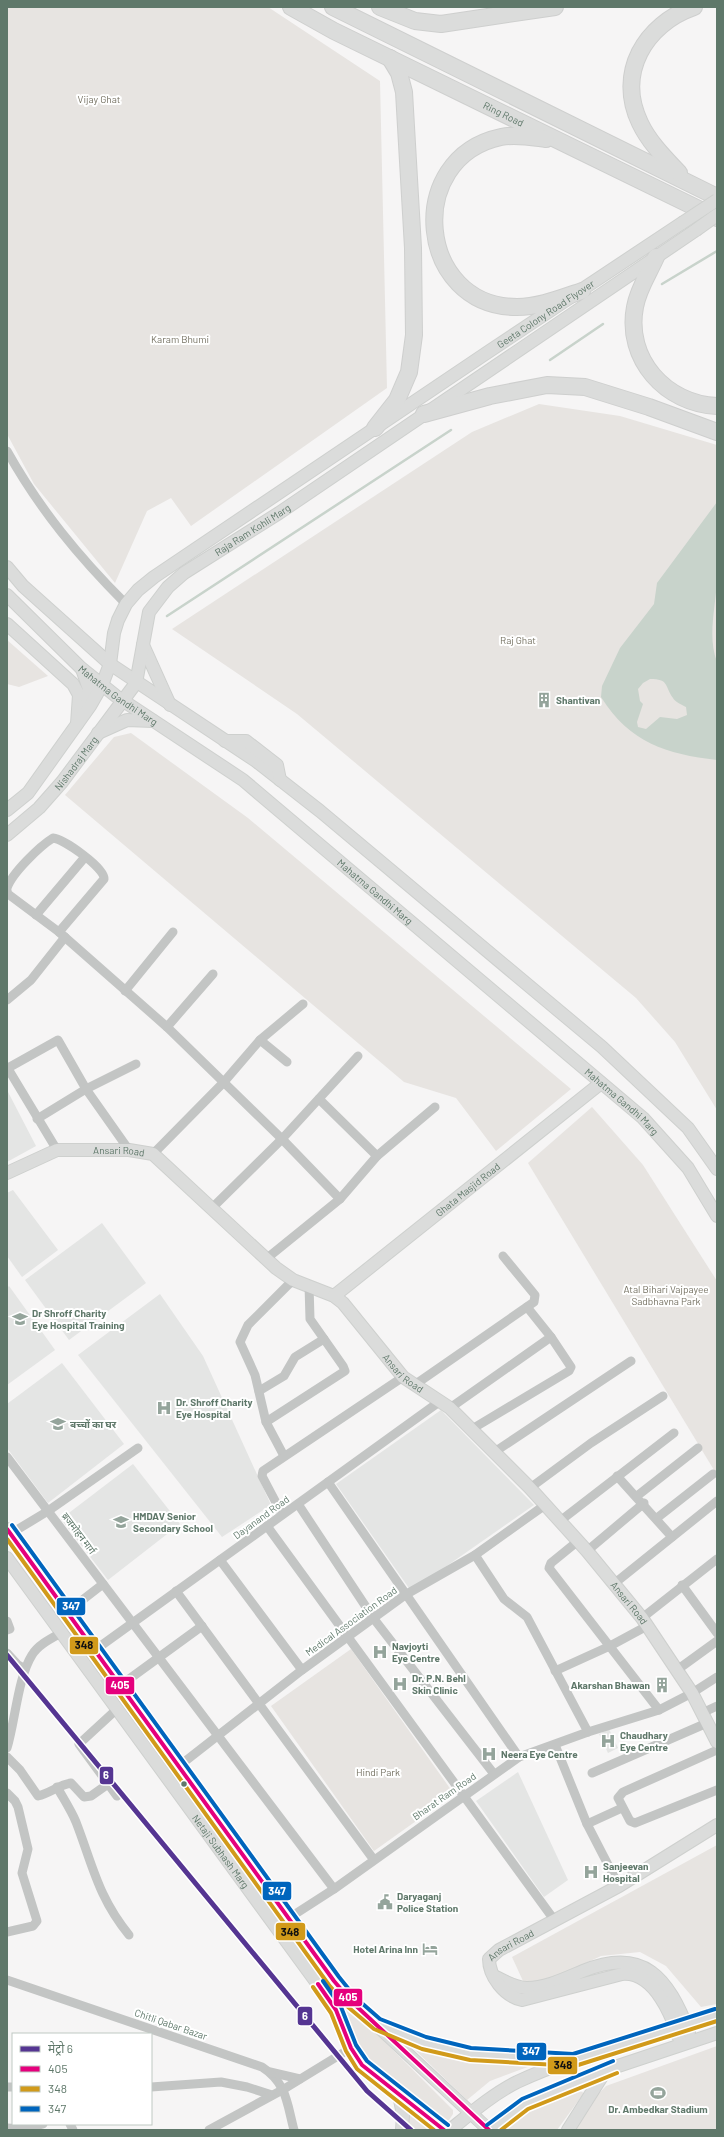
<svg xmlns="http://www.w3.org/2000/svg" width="724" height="2137" font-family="Barlow,'Noto Sans Devanagari',sans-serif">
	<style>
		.built { fill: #e4e5e4 }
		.green { fill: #e7e4e1 }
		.water { fill: #c8d3cb; fill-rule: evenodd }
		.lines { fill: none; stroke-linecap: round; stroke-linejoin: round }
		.stream { stroke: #c8d3cb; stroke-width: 2.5 }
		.secondary-casing { stroke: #ced0ce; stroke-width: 14 }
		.highway-casing { stroke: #cecfce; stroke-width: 18 }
		.street { stroke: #c3c5c4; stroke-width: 9 }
		.secondary { stroke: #dbdcdb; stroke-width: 12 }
		.highway { stroke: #dbdcdb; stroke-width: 16 }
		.secondary-bridge-casing { stroke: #ced0ce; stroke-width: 14; stroke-linecap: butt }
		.secondary-bridge { stroke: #dbdcdb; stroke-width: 12 }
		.bus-1-casing { stroke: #fff; stroke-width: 7 }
		.bus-2-casing { stroke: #fff; stroke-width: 7 }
		.bus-3-casing { stroke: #fff; stroke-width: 7 }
		.bus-1 { stroke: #e5007d; stroke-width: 4 }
		.bus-2 { stroke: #d19a1a; stroke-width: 4 }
		.bus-3 { stroke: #0065bd; stroke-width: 4 }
		.metro-1-casing { stroke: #fff; stroke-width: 8 }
		.metro-1 { stroke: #553592; stroke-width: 5 }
		.bus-dot { fill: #5f786a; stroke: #fff; stroke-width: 1.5 }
		.labels { text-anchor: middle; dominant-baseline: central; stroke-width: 4; stroke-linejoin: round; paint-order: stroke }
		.park-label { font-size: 10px; fill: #767263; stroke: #fff }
		.street-label { font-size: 10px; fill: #5f786a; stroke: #fff }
		.poi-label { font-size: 10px; font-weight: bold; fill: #5f786a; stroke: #fff; text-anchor: start }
		.line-badge { stroke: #fff; stroke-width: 1.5 }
		.badge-label { font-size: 11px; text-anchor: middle; font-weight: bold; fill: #fff }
		.pale-badge-label { font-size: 11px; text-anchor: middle; font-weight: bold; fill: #111 }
	</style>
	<rect width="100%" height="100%" fill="#f6f5f5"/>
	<g class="built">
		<polygon points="7,1090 36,1146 7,1162"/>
		<polygon points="13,1190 58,1250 22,1277 7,1256 7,1193"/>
		<polygon points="102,1223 146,1283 69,1340 25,1280"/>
		<polygon points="9,1286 55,1350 7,1385 7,1288"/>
		<polygon points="160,1294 203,1356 271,1505 222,1537 78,1355"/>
		<polygon points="62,1363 124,1444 48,1503 7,1448 7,1404"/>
		<polygon points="441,1410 534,1505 411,1591 336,1484"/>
		<polygon points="133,1464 180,1524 108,1580 61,1519"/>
		<polygon points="609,1729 618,1748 608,1753 599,1734"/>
		<polygon points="518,1772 568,1880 544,1897 476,1801"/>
	</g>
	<g class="green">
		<polygon points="7,7 268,7 380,81 387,388 191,526 171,498 147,511 115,583 34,484 7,434"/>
		<polygon points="539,404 620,416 717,445 717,1110 675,1042 636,998 297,714 172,629 472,432"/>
		<polygon points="7,640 48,676 19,687 7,684"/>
		<polygon points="131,733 248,818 571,1089 496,1151 456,1098 404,1082 65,795 114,737"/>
		<polygon points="592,1107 643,1165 717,1281 717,1475 528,1163"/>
		<polygon points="351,1649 454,1794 374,1851 271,1706"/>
		<polygon points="717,1845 717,2004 701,2007 666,1966 640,1952 601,1956 547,1981 523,1981 512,1957"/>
		<polygon points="345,2002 453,2110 453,2114 449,2120 442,2121 360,2057 340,2005"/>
		<polygon points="410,2045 544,2061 490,2081 467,2100"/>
		<polygon points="717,2046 717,2130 576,2130 592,2101 606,2086"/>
		<polygon points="567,2089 578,2090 584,2093 557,2130 501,2130 506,2116"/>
		<polygon points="407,2110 429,2130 408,2130"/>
	</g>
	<path class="water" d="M717,502C717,528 718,554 717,579C716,607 707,636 717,662V760C666,754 630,743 601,697L602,686L620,648L654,604L657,583ZM650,679C669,679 664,685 673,698C675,702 682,705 686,707L687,715L677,719L660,717L646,729L638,727L637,722L643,704L640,701L638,689L643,683Z"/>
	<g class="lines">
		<g class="stream">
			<polyline points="662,284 717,251"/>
			<polyline points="550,360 603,324"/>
			<polyline points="167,616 451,430"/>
		</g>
		<g class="secondary-casing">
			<g id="secondary">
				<polyline points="7,567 23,586 110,664 256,761 320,811 602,1047 688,1128 717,1169"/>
				<path id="s1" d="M7,595L81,668L116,696L243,780L643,1118L688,1168L717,1216"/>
				<polyline points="7,624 73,684 79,695 77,724"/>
				<polyline points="143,645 170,705"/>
				<polyline points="82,669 89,689 87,707"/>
				<polyline points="98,733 127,720 153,721"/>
				<polyline points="225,741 246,741 277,765 280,780"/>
				<path id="s2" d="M7,810L28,793L90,706L102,685L110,664L114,633L118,620L126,604L138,590L154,577L488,352L682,223"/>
				<path id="s3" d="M7,835L39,808L62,782L136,683L149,612L168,587L184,573L279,513L696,230"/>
				<path id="s4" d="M7,1173L57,1150H129L153,1154L276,1268L293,1280L334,1296L343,1303L403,1377L450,1408L530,1488L587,1551L642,1618L692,1693L717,1742"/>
				<path id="s5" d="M334,1296L601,1083"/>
				<polyline points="7,1529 334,1981 352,2002 489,2130"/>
				<path id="s6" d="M7,1558L330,2001L351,2048L362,2065L444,2130"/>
				<path d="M496,1977C506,1982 516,1988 527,1988C546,1988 566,1978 583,1971C644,1946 668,1978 689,2032"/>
				<polyline points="382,2026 424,2043 470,2054 572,2060"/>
				<path id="s7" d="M681,2044C673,2018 655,1971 622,1974L522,2000C504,1996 489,1976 489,1959L499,1950L619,1886L717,1825"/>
				<polyline points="399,2095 403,2115 402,2130"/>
				<path d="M450,2130C471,2113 493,2094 517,2082C581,2052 651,2039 717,2015"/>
				<polyline points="491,2130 525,2104 548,2093 606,2070 717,2033"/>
				<polyline points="568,2130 606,2070"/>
			</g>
		</g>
		<g class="highway-casing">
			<g id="highway">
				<path id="s8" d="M291,7L334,31L717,218"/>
				<polyline points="333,7 717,197"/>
				<polyline points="380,7 415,21 441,24 555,7"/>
				<path d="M546,139C531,137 516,134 501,137C403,158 417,307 517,307C539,307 561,298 582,291"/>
				<path d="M679,173C664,157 649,142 640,123C616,73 645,24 694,7"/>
				<path d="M656,257C649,273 638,289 635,307C625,359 666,404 717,406"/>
				<polyline points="424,414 490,396 547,385 585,387 649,407 717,432"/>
				<polyline points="375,428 397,400 409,372 414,335 413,248 404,92 399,73 390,58"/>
			</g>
		</g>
		<g class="street">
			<path d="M7,451C40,510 79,557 126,604"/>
			<path d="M7,888C12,873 40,846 53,838C64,839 105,868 104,879L59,932"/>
			<polyline points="7,891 8,894 59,932 167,1027 282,1139 340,1199"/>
			<polyline points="36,915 85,857"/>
			<polyline points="125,991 173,932"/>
			<polyline points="7,1000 31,980 65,937"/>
			<polyline points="167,1027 213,974"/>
			<polyline points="260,1040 287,1062"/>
			<polyline points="7,1067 57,1150"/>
			<polyline points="8,1068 58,1040 86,1089 129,1150"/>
			<polyline points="319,1099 377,1156"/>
			<polyline points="37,1119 86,1089 136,1064"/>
			<polyline points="153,1154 223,1083 260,1040 303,1004"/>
			<polyline points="211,1209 282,1139 358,1056"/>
			<polyline points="266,1259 340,1199 377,1156 435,1107"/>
			<polyline points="413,1386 534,1302 535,1295 503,1256"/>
			<polyline points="259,1391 284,1376 295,1357 324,1339"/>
			<polyline points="450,1408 551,1337 527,1307"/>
			<polyline points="266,1422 345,1371 343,1366 310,1319 309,1285"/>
			<polyline points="472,1429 569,1371 571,1367 551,1337"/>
			<polyline points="496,1451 631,1361"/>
			<polyline points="284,1456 266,1422 255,1375 240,1342 248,1325 293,1280"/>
			<polyline points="7,1457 334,1889"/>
			<polyline points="617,1476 672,1537"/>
			<polyline points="328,1482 519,1757"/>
			<polyline points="530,1488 591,1443 663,1396"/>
			<polyline points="637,1496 698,1448"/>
			<polyline points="298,1504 374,1619 494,1774"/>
			<polyline points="282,1514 262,1476 263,1471 403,1377"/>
			<polyline points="657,1518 713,1474"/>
			<polyline points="560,1521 674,1433"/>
			<polyline points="267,1526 555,1921"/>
			<polyline points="10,1534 48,1511 138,1448"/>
			<polyline points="578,1541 551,1563 549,1568 659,1710"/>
			<polyline points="587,1551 644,1503"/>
			<polyline points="475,1555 504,1599 527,1617 588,1732"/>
			<polyline points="220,1560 302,1670"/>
			<polyline points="615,1583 717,1501"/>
			<polyline points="682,1585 717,1633"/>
			<polyline points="176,1591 374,1860"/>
			<polyline points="67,1612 103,1584"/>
			<polyline points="642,1618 717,1559"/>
			<polyline points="7,1621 10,1629 7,1630"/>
			<polyline points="95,1650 439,1402"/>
			<polyline points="7,1653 18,1665 25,1669"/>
			<polyline points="677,1670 717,1641"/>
			<polyline points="555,1671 610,1646 647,1626"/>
			<polyline points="121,1685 202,1626"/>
			<polyline points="702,1713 717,1706"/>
			<polyline points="555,1745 587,1824 619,1886"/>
			<path d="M7,1748C15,1722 18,1677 32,1655C38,1645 50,1639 61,1633"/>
			<polyline points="717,1750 623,1792 618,1798 630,1821 635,1823 717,1790"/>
			<path d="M7,1757L20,1770L38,1796C50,1793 59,1785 71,1783L84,1797L91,1796L108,1784"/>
			<polyline points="179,1766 302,1670 405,1595 475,1555 545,1505"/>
			<polyline points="592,1773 707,1723"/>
			<path d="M57,1787C63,1798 71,1810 76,1822C93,1866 98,1897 129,1935"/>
			<polyline points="7,1793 15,1801 18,1807 28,1849 22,1873 37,1921 33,1926 7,1932"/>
			<polyline points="117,1796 79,1744 117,1709"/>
			<polyline points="587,1824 622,1808"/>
			<polyline points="289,1918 334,1889 519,1757 588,1732 659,1710 692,1693 717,1677"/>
			<path d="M7,1980L262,2067C287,2083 287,2104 294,2130"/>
			<polyline points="270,2072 300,2079"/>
			<polyline points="7,2087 13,2087"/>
			<polyline points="151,2087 221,2082 247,2087 272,2095"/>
			<polyline points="70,2124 73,2130"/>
			<polyline points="7,2128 24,2129 43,2124"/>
			<polyline points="209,2130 284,2089 351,2048"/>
		</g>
		<use href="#secondary" class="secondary"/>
		<use href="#highway" class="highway"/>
		<g class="secondary-bridge-casing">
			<g id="secondary-bridge">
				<polyline points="682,223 717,200"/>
				<polyline points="696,230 717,215"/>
			</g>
		</g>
		<use href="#secondary-bridge" class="secondary-bridge"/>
		<g class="bus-1-casing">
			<g id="bus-1">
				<polyline points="7,1529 334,1981 352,2002 489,2130"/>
				<polyline points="318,1984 336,2010 351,2048 362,2065 444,2130"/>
			</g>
		</g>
		<g class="bus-2-casing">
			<g id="bus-2">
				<polyline points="7,1539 329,1985 348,2007 374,2029 422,2049 470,2060 575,2066 717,2021"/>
				<polyline points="313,1987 331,2013 346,2051 357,2069 434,2130"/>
				<polyline points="501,2130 528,2109 617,2073"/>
			</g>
		</g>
		<g class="bus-3-casing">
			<g id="bus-3">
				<polyline points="12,1525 339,1977 356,1998 380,2019 426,2037 471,2048 573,2054 715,2009"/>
				<polyline points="323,1981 341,2007 356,2045 367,2061 448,2125"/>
				<polyline points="487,2125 522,2099 613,2061"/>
			</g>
		</g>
		<use href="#bus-1" class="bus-1"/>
		<use href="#bus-2" class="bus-2"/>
		<use href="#bus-3" class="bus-3"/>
		<g class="metro-1-casing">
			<polyline id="metro-1" points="7,1655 367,2091 411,2130"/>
		</g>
		<use href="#metro-1" class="metro-1"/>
	</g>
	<defs>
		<g id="building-bare" transform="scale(1.2)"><path d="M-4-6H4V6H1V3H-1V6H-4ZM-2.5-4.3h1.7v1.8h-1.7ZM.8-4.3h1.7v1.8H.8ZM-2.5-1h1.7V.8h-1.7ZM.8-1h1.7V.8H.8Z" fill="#94a49b" stroke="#fff" stroke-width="2.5" paint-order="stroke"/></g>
		<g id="school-bare" transform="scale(1.2)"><path d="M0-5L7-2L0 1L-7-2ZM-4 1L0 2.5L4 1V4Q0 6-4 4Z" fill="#94a49b" stroke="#fff" stroke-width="2.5" paint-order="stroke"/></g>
		<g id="hospital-bare" transform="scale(1.2)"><path d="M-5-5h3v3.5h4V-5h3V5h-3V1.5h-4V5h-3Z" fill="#94a49b" stroke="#fff" stroke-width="2.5" paint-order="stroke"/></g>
		<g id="civic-bare" transform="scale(1.2)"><path d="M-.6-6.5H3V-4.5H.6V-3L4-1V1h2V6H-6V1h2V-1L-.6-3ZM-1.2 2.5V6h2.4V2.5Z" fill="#94a49b" stroke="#fff" stroke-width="2.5" paint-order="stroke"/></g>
		<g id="hotel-bare" transform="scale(1.2)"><path d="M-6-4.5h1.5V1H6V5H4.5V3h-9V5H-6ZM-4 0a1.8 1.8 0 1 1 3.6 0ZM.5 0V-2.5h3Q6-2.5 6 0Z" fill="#94a49b" stroke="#fff" stroke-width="2.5" paint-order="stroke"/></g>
		<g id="stadium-bare" transform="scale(1.2)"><path d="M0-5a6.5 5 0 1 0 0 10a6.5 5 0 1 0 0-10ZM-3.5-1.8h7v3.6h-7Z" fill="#94a49b" stroke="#fff" stroke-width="2.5" paint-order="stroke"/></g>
	</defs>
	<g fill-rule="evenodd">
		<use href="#building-bare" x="544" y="700"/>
		<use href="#school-bare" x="20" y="1319"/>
		<use href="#hospital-bare" x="164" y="1408"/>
		<use href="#school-bare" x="58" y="1424"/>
		<use href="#school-bare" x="121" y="1522"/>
		<use href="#hospital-bare" x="380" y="1652"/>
		<use href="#hospital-bare" x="400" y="1684"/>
		<use href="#building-bare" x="662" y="1685"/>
		<use href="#hospital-bare" x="608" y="1741"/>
		<use href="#hospital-bare" x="489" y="1754"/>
		<use href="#hospital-bare" x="591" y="1872"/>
		<use href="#civic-bare" x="385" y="1902"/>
		<use href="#hotel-bare" x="430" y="1949"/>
		<use href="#stadium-bare" x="658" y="2093"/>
	</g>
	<circle class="bus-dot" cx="184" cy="1784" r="3.5"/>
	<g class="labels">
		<g class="park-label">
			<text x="99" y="99">Vijay Ghat</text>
			<text x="180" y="339">Karam Bhumi</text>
			<text x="518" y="640">Raj Ghat</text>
			<text x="666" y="1289">Atal Bihari Vajpayee<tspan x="666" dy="12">Sadbhavna Park</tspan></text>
			<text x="378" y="1772">Hindi Park</text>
		</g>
		<g class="street-label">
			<text stroke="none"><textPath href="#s8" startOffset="238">Ring Road</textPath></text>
			<text stroke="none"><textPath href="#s2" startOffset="754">Geeta Colony Road Flyover</textPath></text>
			<text stroke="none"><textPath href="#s3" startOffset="406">Raja Ram Kohli Marg</textPath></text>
			<text stroke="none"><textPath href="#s1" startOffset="150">Mahatma Gandhi Marg</textPath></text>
			<text stroke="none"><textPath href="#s3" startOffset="100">Nishadraj Marg</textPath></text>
			<text stroke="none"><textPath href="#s1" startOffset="474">Mahatma Gandhi Marg</textPath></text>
			<text stroke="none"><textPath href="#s1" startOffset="798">Mahatma Gandhi Marg</textPath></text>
			<text stroke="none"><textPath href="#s4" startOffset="117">Ansari Road</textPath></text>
			<text stroke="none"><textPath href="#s5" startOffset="171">Ghata Masjid Road</textPath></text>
			<text stroke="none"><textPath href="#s4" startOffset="488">Ansari Road</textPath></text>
			<text transform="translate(261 1517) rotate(-36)">Dayanand Road</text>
			<text transform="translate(79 1533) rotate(53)">ब्रजमोहन मार्ग</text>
			<text stroke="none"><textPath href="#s4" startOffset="812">Ansari Road</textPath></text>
			<text transform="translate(351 1621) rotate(-36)">Medical Association Road</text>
			<text transform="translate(444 1796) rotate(-35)">Bharat Ram Road</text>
			<text stroke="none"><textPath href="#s6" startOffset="363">Netaji Subhash Marg</textPath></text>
			<text stroke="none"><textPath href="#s7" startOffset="284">Ansari Road</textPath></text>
			<text transform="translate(171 2024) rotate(19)">Chitli Qabar Bazar</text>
		</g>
		<g class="poi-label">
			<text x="556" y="700">Shantivan</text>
			<text x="32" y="1313">Dr Shroff Charity<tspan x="32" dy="12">Eye Hospital Training</tspan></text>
			<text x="176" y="1402">Dr. Shroff Charity<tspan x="176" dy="12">Eye Hospital</tspan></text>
			<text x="70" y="1424">बच्चों का घर</text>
			<text x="133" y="1516">HMDAV Senior<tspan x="133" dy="12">Secondary School</tspan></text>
			<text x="392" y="1646">Navjoyti<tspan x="392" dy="12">Eye Centre</tspan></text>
			<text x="412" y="1678">Dr. P.N. Behl<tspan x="412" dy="12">Skin Clinic</tspan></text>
			<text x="650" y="1685" text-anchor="end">Akarshan Bhawan</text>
			<text x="620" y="1735">Chaudhary<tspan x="620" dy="12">Eye Centre</tspan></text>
			<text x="501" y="1754">Neera Eye Centre</text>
			<text x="603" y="1866">Sanjeevan<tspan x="603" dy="12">Hospital</tspan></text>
			<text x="397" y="1896">Daryaganj<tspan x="397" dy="12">Police Station</tspan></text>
			<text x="418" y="1949" text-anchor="end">Hotel Arina Inn</text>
			<text x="658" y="2109" text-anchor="middle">Dr. Ambedkar Stadium</text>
		</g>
	</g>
	<g class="line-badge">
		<rect x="56" y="1597" width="30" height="19" rx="4" fill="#0065bd"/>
		<rect x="69" y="1636" width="30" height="19" rx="4" fill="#d19a1a"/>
		<rect x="105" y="1676" width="30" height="19" rx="4" fill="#e5007d"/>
		<rect x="99" y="1766" width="15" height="19" rx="4" fill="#553592"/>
		<rect x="262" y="1881" width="30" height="20" rx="4" fill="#0065bd"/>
		<rect x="275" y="1922" width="31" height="19" rx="4" fill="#d19a1a"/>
		<rect x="333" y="1988" width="30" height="19" rx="4" fill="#e5007d"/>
		<rect x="297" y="2006" width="16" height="20" rx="4" fill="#553592"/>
		<rect x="516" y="2042" width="31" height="19" rx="4" fill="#0065bd"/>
		<rect x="547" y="2056" width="31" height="19" rx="4" fill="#d19a1a"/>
	</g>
	<g class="badge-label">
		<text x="71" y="1610">347</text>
		<text x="120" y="1689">405</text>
		<text x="106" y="1779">6</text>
		<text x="277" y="1895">347</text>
		<text x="348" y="2001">405</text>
		<text x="305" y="2020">6</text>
		<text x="531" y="2055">347</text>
	</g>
	<g class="pale-badge-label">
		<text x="84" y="1649">348</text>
		<text x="290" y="1936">348</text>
		<text x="563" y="2069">348</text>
	</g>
	<rect width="724" height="2137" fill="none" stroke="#5f786a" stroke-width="16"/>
	<rect x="12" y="2033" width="140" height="92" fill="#ffffff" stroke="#bfc9c3"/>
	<rect x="20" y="2046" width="20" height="6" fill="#553592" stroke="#bfc9c3"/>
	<text x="48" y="2053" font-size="12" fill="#5f786a">मेट्रो 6</text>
	<rect x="20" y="2066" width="20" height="6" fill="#e5007d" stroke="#bfc9c3"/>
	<text x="48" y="2073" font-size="12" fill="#5f786a">405</text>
	<rect x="20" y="2086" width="20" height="6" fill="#d19a1a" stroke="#bfc9c3"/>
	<text x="48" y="2093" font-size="12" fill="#5f786a">348</text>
	<rect x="20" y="2106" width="20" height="6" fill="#0065bd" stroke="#bfc9c3"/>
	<text x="48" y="2113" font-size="12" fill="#5f786a">347</text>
</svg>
